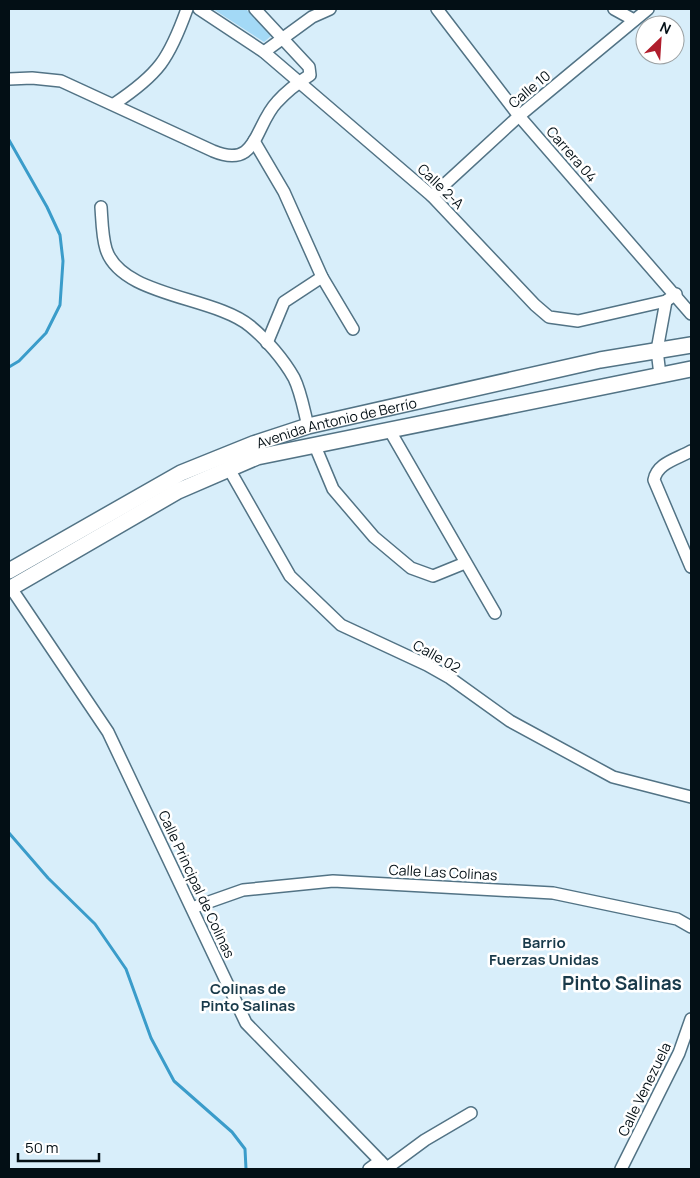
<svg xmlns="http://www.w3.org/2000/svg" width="700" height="1178" font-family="Manrope,sans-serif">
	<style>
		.green { fill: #a3d9f6 }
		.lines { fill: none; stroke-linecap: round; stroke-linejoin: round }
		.stream { stroke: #3a9cca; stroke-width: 3 }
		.minor-casing { stroke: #527385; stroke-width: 14 }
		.tertiary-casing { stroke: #527385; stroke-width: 18 }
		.minor { stroke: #fff; stroke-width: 11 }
		.tertiary { stroke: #fff; stroke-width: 15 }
		.labels { text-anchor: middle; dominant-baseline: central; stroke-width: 5; stroke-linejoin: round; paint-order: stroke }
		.street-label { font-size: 14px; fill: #030f15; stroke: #fff }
		.neighbourhood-label { font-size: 15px; font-weight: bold; fill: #193a4a; stroke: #fff }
		.district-label { font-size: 19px; font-weight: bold; fill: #193a4a; stroke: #fff }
	</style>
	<rect width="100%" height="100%" fill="#d8eefa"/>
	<polygon class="green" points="213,9 246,9 271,36 264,42"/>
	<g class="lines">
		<g class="stream">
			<polyline points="9,140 47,207 60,235 63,261 60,305 46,333 19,361 9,367"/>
			<polyline points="9,833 48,878 95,924 126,969 151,1038 174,1081 232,1132 245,1149 246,1169"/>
		</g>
		<g class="minor-casing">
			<g id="minor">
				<polyline points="199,9 264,52 432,196 535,305 549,317 578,321 666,301 676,294"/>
				<polyline points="437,9 519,116 691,314"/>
				<polyline points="614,9 634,20"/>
				<polyline points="264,52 312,17 330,9"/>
				<path d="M9,79L32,78L61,81L213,151C258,170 254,126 277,102C286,92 299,82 310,75L309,67L255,9"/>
				<path d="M114,104C159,74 169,59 187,9"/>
				<polyline points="254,141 284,192 322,277 353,329"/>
				<polyline points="432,196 519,116 648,9"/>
				<path d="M101,207C102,220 102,236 106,249C121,297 214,296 250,326C266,339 284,360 294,378C301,392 304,411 308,426"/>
				<polyline points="267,343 284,302 322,277"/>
				<polyline points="660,375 657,350 666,301"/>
				<polyline points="390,431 495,613"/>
				<polyline points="315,446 333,489 374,537 411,568 433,576 465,563"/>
				<path d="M691,451C677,459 657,463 654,480L691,567"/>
				<polyline points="229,469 290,576 341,625 427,665 450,678 510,721 613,777 691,797"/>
				<polyline points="11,588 108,732 246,1023 388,1169"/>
				<polyline points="192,908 243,890 333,881 553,893 677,919 691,927"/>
				<polyline points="387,1168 425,1140 471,1113"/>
				<polyline points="369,1169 380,1161"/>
				<polyline points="621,1169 679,1053 691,1019"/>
			</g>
		</g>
		<g class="tertiary-casing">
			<g id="tertiary">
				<path id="s1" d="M9,571L181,473L253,444L308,426L600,360L691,345"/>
				<polyline points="9,589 178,491 257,457 691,369"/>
			</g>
		</g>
		<use href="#minor" class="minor"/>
		<use href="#tertiary" class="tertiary"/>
	</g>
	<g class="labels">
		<g class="street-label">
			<text transform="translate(529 89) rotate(-40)">Calle 10</text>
			<text transform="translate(572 154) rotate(49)">Carrera 04</text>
			<text transform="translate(441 186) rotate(44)">Calle 2-A</text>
			<text stroke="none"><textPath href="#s1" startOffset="362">Avenida Antonio de Berrío</textPath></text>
			<text transform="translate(437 656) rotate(29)">Calle 02</text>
			<text transform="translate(443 872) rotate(3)">Calle Las Colinas</text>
			<text transform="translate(197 884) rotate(65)">Calle Principal de Colinas</text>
			<text transform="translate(644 1089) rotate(-64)">Calle Venezuela</text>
		</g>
		<g class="neighbourhood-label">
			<text x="544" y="942">Barrio<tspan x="544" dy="17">Fuerzas Unidas</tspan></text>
			<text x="248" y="988">Colinas de<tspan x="248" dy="17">Pinto Salinas</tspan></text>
		</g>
		<g class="district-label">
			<text x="622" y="983">Pinto Salinas</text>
		</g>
	</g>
	<rect width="700" height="1178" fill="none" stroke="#030f15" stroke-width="20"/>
	<g transform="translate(660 40) rotate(25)"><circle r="24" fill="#ffffff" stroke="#9a9fa1"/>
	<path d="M0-4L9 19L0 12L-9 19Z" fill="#b01d2c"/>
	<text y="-8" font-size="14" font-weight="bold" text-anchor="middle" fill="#030f15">N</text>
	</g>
	<path d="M18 1153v8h81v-8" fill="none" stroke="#030f15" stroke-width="2.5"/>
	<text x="25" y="1153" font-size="15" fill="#030f15" stroke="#ffffff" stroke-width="4" paint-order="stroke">50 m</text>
</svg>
